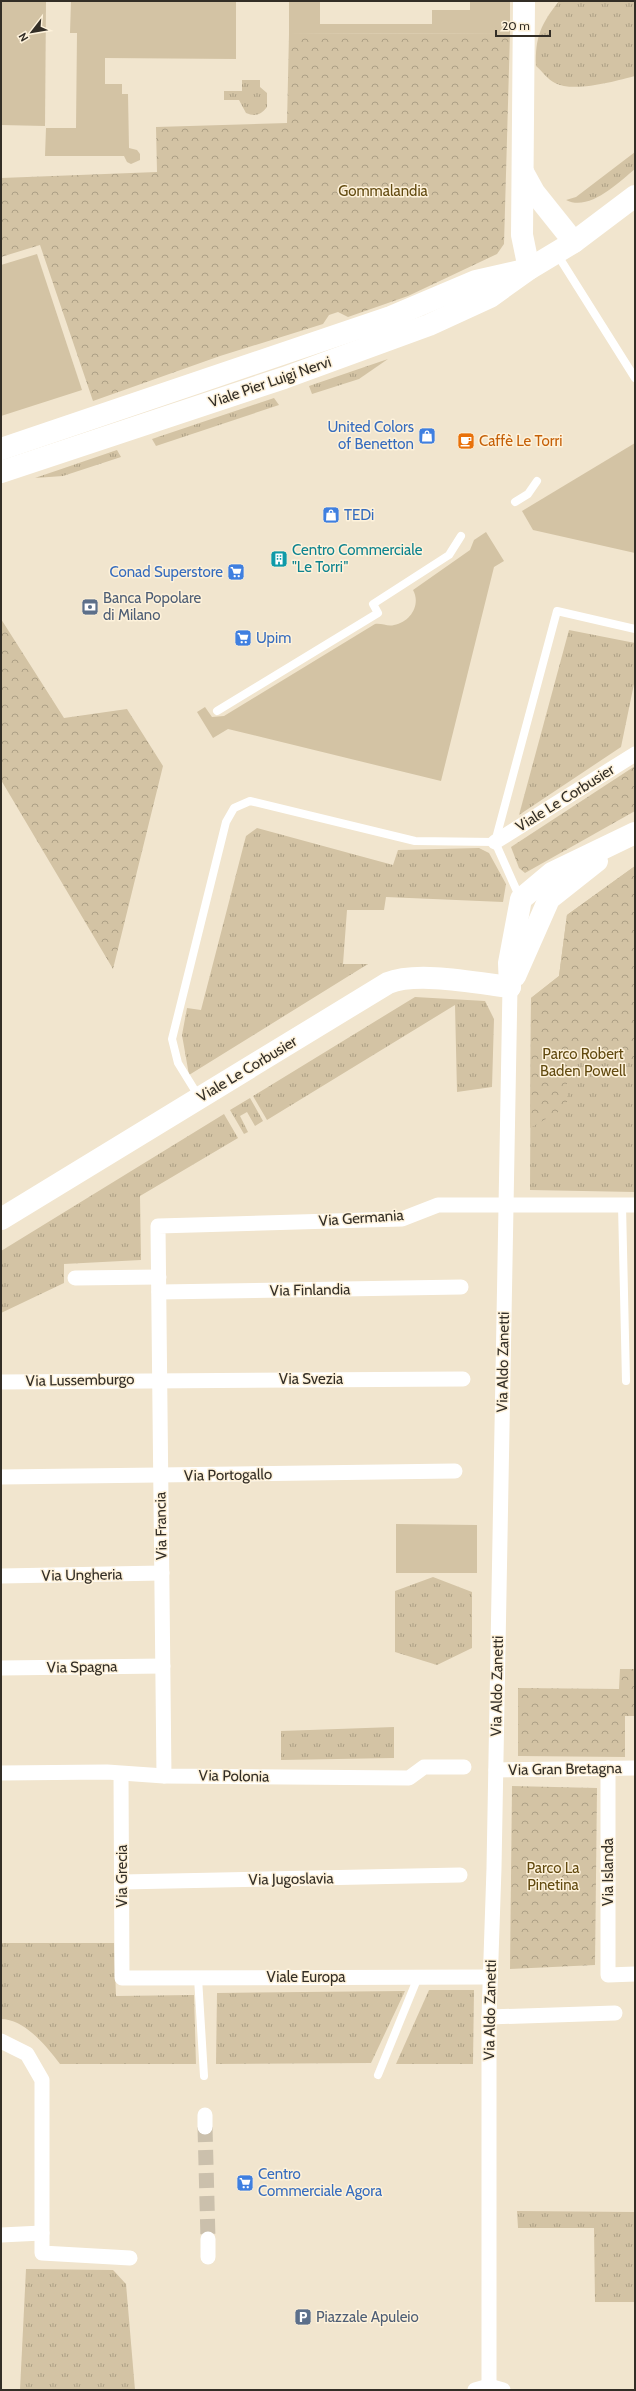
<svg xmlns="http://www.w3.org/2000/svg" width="636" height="2391" font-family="Cabin,sans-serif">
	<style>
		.grass { fill: url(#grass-tufts) }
		.forest { fill: url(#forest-crowns) }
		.garden { fill: #d3c3a4 }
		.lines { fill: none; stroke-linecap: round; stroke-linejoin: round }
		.street-tunnel { stroke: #cbc0ac; stroke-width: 15; stroke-dasharray: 15 8; stroke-linecap: butt }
		.lane { stroke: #fff; stroke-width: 8 }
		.street { stroke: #fff; stroke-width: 15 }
		.secondary { stroke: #fff; stroke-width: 22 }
		.labels { text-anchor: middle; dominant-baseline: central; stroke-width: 3; stroke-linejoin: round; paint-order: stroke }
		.park-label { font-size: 15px; fill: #624a10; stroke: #fef2db }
		.street-label { font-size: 15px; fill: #332e26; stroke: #fef2db }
		.shop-label { font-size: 15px; fill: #366cbe; stroke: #fef2db; text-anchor: start }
		.food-label { font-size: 15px; fill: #c56008; stroke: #fef2db; text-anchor: start }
		.culture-label { font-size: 15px; fill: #0d838f; stroke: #fef2db; text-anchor: start }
		.service-label { font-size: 15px; fill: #4e5e75; stroke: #fef2db; text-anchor: start }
	</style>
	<defs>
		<pattern id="grass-tufts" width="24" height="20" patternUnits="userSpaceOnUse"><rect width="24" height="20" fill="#d3c3a4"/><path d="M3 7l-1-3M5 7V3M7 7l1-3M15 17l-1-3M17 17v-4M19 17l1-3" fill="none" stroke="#ac9f85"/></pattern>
		<pattern id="forest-crowns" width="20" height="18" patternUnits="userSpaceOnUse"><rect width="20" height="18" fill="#d3c3a4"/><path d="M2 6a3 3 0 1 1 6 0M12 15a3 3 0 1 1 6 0" fill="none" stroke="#ac9f85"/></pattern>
	</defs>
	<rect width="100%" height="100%" fill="#f1e5ce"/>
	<g class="grass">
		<path d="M559,1H635V76C616,81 573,93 555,83C548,80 542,71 536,66C535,37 541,24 559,1Z"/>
		<path d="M242,80H260V87L267,93V107C261,115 255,117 246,113L239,100H224V91H242Z"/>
		<path d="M635,152V169C618,183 589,212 566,200L576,197Z"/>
		<polygon points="388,359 359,379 312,394 309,386"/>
		<polygon points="274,398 279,405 156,446 152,439"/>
		<polygon points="117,450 121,457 63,476 35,478"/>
		<polygon points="569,630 635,643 635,679 621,747 519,815"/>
		<polygon points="257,828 393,865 398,850 479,848 489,853 506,884 503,902 386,897 384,910 347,910 343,964 368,964 189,1075 182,1035 187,1008 201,1010 246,836"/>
		<polygon points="635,866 635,1192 530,1190 531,998 559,976 567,915"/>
		<polygon points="415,997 485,1001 494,1019 492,1087 457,1092 455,1005 267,1120 253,1096"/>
		<polygon points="250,1098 263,1121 255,1126 247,1112 240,1116 248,1132 244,1134 230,1110"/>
		<polygon points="224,1114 238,1138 140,1196 141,1260 64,1264 64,1283 1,1313 1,1251"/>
		<polygon points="433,1577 472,1592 472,1648 437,1665 395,1652 395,1591"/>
		<polygon points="394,1727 394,1758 281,1760 281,1731"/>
		<path d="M1,1943H114L116,1996L194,1995L196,2064H60C47,2047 25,2019 1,2019Z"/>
		<polygon points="429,1990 474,1990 473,2064 396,2064"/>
		<polygon points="405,1991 371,2063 216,2064 217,1993"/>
		<polygon points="517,2211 635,2212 635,2302 595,2302 594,2228 518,2228"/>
		<polygon points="26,2269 113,2270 126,2284 135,2390 20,2390"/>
	</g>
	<g class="forest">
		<polygon points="510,33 504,244 497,254 408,296 348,317 338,312 329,315 323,324 220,356 93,401 40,245 1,257 1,178 157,172 156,127 287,123 289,34"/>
		<polygon points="1,619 64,718 127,709 163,766 113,969 1,780"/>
		<polygon points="635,766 635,811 525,873 519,868 511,847"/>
		<polygon points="635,866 635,1062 567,1062 567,1107 530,1128 531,998 559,976 567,915"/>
		<polygon points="620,1669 635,1669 635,1716 625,1716 625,1757 518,1756 518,1688 619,1689"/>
		<polygon points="512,1786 597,1788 595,1965 510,1969"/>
	</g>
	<g class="garden">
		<polygon points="1,1 46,1 45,126 1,125"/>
		<polygon points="71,1 236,1 236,59 105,58 105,84 122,84 122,94 128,94 129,148 137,150 140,154 140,160 131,164 127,162 124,156 45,156 46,128 76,128 77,33 70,33"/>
		<polygon points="289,1 320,1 320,24 432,24 432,10 470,10 470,1 510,1 510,33 289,34"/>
		<polygon points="37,254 82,390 1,416 1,265"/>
		<polygon points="635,443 635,553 533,530 522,511"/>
		<path d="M486,532L504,561L494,567L441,781L228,729L213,738L197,712L205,707L212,717L224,716L375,624C382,623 388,627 394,625C411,622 421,604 413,590L470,550L474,540Z"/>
		<polygon points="396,1524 477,1525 477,1573 396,1573"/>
	</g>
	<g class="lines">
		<polyline class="street-tunnel" points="205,2127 208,2239"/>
		<g class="lane">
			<polyline points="557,254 635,378"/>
			<polyline points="515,502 528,494 537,481"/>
			<polyline points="217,711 378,613 373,604 449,555 461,536"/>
			<polyline points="520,898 495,842 557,611 635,629"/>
			<polyline points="199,1097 178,1063 172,1039 226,822 234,808 250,801 415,841 495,842"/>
			<polyline points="622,1205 626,1381"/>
			<polyline points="198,1978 204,2076"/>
			<polyline points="378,2075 418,1977"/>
		</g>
		<g class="street">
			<polyline points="495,842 635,754"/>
			<polyline points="75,1278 159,1277"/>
			<polyline points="159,1292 461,1287"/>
			<polyline points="1,1382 463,1379"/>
			<polyline points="1,1477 455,1471"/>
			<polyline points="1,1576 162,1573"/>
			<polyline points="1,1668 163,1666"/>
			<polyline points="608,1768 608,1975 635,1974"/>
			<polyline points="496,1770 635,1768"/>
			<polyline points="1,1773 107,1772 164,1776 409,1778 424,1767 464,1767"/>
			<polyline points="121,1774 122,1978 490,1977"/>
			<polyline points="164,1776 158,1226 402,1219 438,1205 635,1205"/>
			<polyline points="122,1882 460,1875"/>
			<polyline points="489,2017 615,2013"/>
			<polyline points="1,2041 27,2054 42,2080 42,2253 130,2258"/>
			<polyline points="205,2127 205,2115"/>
			<polyline points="1,2235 42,2233"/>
			<polyline points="208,2257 208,2239"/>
			<polyline points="489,2386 489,2017 494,1868 510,987"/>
			<polyline points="475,2390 489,2386 503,2390"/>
		</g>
		<g class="secondary">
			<polyline points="524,1 522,235 529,269"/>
			<polyline points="523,172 534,192 574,242"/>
			<polyline points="1,449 391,317 476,281 520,271"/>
			<polyline points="1,472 284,378 429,325 490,297 529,269 574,242 635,196"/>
			<polyline points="515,976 549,899 597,861"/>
			<polyline points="510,987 509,963 521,899 552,873 635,833"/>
			<path d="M1,1219L388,983C417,971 477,983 510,987"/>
		</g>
	</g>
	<defs>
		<g id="shop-square" transform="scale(0.9)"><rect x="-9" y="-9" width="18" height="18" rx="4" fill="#3f7fe0" stroke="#fef2db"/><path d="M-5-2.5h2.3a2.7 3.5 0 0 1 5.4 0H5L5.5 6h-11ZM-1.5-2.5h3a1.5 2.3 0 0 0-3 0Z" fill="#fff"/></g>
		<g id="cafe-square" transform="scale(0.9)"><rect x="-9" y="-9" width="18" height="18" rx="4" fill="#e8710a" stroke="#fef2db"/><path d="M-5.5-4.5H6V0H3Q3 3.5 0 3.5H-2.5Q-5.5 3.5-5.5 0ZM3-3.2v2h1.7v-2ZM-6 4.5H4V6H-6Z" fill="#fff"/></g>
		<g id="building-square" transform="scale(0.9)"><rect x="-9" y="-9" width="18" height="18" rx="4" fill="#0f9aa8" stroke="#fef2db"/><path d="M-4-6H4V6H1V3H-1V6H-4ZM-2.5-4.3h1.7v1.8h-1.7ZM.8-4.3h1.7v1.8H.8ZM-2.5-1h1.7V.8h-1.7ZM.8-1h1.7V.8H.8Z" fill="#fff"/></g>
		<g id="supermarket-square" transform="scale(0.9)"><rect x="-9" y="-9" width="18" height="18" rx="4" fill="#3f7fe0" stroke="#fef2db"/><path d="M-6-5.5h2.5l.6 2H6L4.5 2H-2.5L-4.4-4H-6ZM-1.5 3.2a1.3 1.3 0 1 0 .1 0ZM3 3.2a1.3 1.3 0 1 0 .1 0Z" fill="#fff"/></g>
		<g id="bank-square" transform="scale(0.9)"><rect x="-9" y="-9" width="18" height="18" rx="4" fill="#5c6f8a" stroke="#fef2db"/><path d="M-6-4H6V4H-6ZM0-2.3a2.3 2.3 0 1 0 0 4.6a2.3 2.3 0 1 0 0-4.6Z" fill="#fff"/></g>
		<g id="parking-square" transform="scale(0.9)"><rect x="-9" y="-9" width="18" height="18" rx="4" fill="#5c6f8a" stroke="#fef2db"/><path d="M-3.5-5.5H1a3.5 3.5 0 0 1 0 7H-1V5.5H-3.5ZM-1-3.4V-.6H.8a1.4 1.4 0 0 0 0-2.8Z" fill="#fff"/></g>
	</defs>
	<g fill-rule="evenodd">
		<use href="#shop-square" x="427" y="436"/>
		<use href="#cafe-square" x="466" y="441"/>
		<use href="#shop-square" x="331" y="515"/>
		<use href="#building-square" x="279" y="559"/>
		<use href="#supermarket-square" x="236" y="572"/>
		<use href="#bank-square" x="90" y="607"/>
		<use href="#supermarket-square" x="243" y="638"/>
		<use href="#supermarket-square" x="245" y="2183"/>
		<use href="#parking-square" x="303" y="2317"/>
	</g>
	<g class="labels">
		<g class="park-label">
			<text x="383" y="191">Gommalandia</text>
			<text x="583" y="1054">Parco Robert<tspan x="583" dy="17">Baden Powell</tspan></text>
			<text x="553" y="1868">Parco La<tspan x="553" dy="17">Pinetina</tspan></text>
		</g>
		<g class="street-label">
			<text transform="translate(270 382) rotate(-19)">Viale Pier Luigi Nervi</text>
			<text transform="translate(565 798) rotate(-32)">Viale Le Corbusier</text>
			<text transform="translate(247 1069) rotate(-31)">Viale Le Corbusier</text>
			<text transform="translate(361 1218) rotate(-4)">Via Germania</text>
			<text transform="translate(310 1290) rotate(-1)">Via Finlandia</text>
			<text transform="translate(503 1362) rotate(-89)">Via Aldo Zanetti</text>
			<text x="311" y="1379">Via Svezia</text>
			<text transform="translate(80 1380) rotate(-1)">Via Lussemburgo</text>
			<text transform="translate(228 1475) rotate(-1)">Via Portogallo</text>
			<text transform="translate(161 1526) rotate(-91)">Via Francia</text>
			<text transform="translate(82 1575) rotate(-1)">Via Ungheria</text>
			<text transform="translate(82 1667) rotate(-1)">Via Spagna</text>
			<text transform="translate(497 1686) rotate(-89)">Via Aldo Zanetti</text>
			<text transform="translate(565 1769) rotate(-1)">Via Gran Bretagna</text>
			<text transform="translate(234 1776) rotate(1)">Via Polonia</text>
			<text transform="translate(608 1872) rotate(-90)">Via Islanda</text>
			<text transform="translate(122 1876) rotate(-90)">Via Grecia</text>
			<text transform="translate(291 1879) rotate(-1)">Via Jugoslavia</text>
			<text x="306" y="1977">Viale Europa</text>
			<text transform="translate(490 2010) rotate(-89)">Via Aldo Zanetti</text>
		</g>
		<g class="shop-label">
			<text x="414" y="427" text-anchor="end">United Colors<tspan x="414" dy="17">of Benetton</tspan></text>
			<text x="344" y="515">TEDi</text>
			<text x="223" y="572" text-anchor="end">Conad Superstore</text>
			<text x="256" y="638">Upim</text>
			<text x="258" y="2174">Centro<tspan x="258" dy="17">Commerciale Agora</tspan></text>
		</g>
		<g class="food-label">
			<text x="479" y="441">Caffè Le Torri</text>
		</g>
		<g class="culture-label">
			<text x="292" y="550">Centro Commerciale<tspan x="292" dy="17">"Le Torri"</tspan></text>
		</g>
		<g class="service-label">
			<text x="103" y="598">Banca Popolare<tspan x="103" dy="17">di Milano</tspan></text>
			<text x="316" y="2317">Piazzale Apuleio</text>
		</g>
	</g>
	<rect width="636" height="2391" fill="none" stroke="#332e26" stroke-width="4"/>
	<g transform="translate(32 32) rotate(239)" stroke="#fef2db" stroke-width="3" paint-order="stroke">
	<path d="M0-3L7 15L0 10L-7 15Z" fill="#332e26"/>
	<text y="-6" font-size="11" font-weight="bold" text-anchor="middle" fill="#332e26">N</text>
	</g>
	<path d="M496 30v6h54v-6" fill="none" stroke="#332e26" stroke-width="2"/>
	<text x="502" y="30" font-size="12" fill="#332e26" stroke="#fef2db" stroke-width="3" paint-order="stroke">20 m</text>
</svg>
